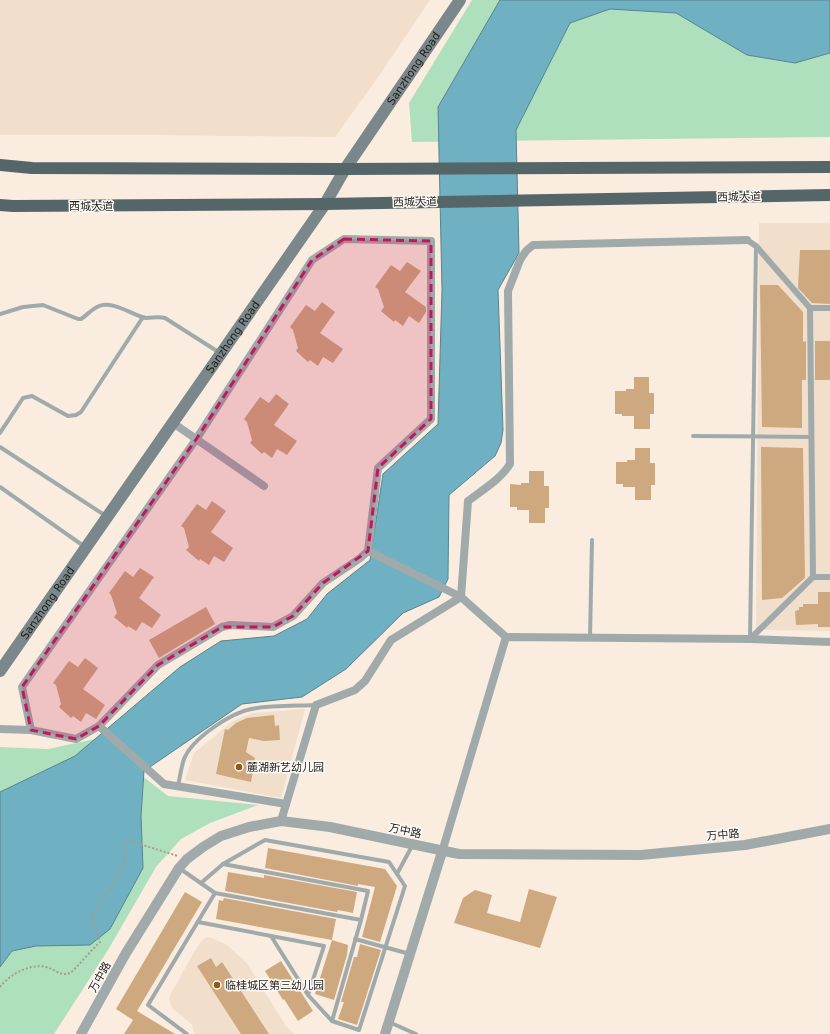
<svg xmlns="http://www.w3.org/2000/svg" width="830" height="1034" font-family="'DejaVu Sans','Noto Sans SC',sans-serif">
	<style>
		.built { fill: #f1decb }
		.green { fill: #afe0bd }
		.water { fill: #6fb0c2; stroke: #58848f }
		.building { fill: #cea87f }
		.lines { fill: none; stroke-linecap: round; stroke-linejoin: round }
		.path { stroke: #a59c91; stroke-width: 2; stroke-dasharray: 2 2; stroke-linecap: butt }
		.service { stroke: #a1aaab; stroke-width: 4 }
		.pedestrian { stroke: #a1aaab; stroke-width: 6 }
		.minor { stroke: #a1aaab; stroke-width: 8 }
		.tertiary { stroke: #a1aaab; stroke-width: 10 }
		.secondary { stroke: #7b888b; stroke-width: 12 }
		.trunk { stroke: #556669; stroke-width: 12 }
		.marked { fill: #c2185b; fill-opacity: 0.2; stroke: #c2185b; stroke-width: 3; stroke-dasharray: 8 5; stroke-linejoin: round }
		.poi-dot { fill: #925914; stroke: #fefcf9; stroke-width: 1.5 }
		.labels { text-anchor: middle; dominant-baseline: central; stroke-width: 3; stroke-linejoin: round; paint-order: stroke }
		.street-label { font-size: 11px; fill: #211c17; stroke: #fefcf9 }
		.poi-label { font-size: 11px; fill: #211c17; stroke: #fefcf9; text-anchor: start }
	</style>
	<rect width="100%" height="100%" fill="#faeddf"/>
	<g class="built">
		<polygon points="0,0 430,0 381,73 335,137 152,135 0,135"/>
		<polygon points="759,223 830,223 830,631 756,630"/>
		<polygon points="305,709 281,798 185,780 194,753 233,721 253,713"/>
		<polygon points="207,937 214,939 227,945 246,962 286,1026 294,1034 195,1034 192,1025 188,1021 172,1008 169,999 170,995 197,947 204,939"/>
	</g>
	<g class="green">
		<polygon points="472,0 830,0 830,137 412,142 409,103"/>
		<polygon points="95,739 168,796 258,805 210,823 181,839 156,867 108,950 54,1034 0,1034 0,747 48,749"/>
	</g>
	<polygon class="water" points="500,0 830,0 830,53 795,63 747,55 676,13 610,9 570,23 516,130 519,253 498,290 503,430 501,443 495,456 449,495 448,579 439,597 403,613 346,669 302,697 242,704 144,771 141,816 143,868 110,929 90,945 36,946 12,951 0,967 0,792 75,756 180,667 221,641 274,636 307,619 327,594 370,560 383,474 438,424 442,290 438,107"/>
	<g class="building">
		<polygon points="800,250 830,250 830,304 812,303 798,288"/>
		<polygon points="407,262 421,271 405,292 426,307 426,312 419,323 409,316 403,326 395,320 394,322 381,311 384,307 378,289 375,287 391,265 400,271"/>
		<polygon points="760,285 778,285 803,312 803,342 806,341 806,380 802,380 802,428 762,427"/>
		<polygon points="322,302 335,312 320,333 343,349 333,363 323,357 318,366 310,360 308,362 296,351 298,348 293,330 290,327 306,305 315,311"/>
		<rect x="815" y="341" width="15" height="39"/>
		<polygon points="634,377 649,377 649,393 654,393 654,414 650,414 650,429 634,429 634,416 622,416 622,414 615,414 615,391 626,391 626,389 634,389"/>
		<polygon points="276,394 289,404 274,425 297,441 287,455 277,449 272,458 264,452 262,454 250,443 252,440 247,422 244,419 260,397 269,403"/>
		<polygon points="761,447 803,448 805,578 782,598 762,600"/>
		<polygon points="635,448 650,448 650,463 655,463 655,485 651,485 651,500 635,500 635,487 623,487 623,484 616,484 616,462 627,462 627,460 635,460"/>
		<polygon points="529,471 544,471 544,486 549,486 549,508 545,508 545,523 529,523 529,510 517,510 517,507 510,507 510,484 521,485 521,483 529,483"/>
		<polygon points="212,501 226,511 211,532 233,548 224,562 214,556 209,565 200,559 199,561 186,550 189,547 184,528 181,526 197,504 206,510"/>
		<polygon points="140,568 154,577 139,598 161,615 152,628 142,622 136,631 128,626 127,628 114,617 117,613 111,595 109,593 125,571 133,577"/>
		<polygon points="818,592 830,592 830,627 818,627 818,624 796,625 795,611 799,610 799,607 803,607 803,604 818,604"/>
		<polygon points="206,607 215,624 159,658 149,640"/>
		<polygon points="85,658 98,668 83,689 105,705 96,719 86,713 81,722 73,716 71,718 59,707 61,704 56,685 53,683 69,661 78,667"/>
		<polygon points="274,715 275,726 279,725 280,740 264,741 249,738 246,752 255,758 251,782 216,774 225,729 228,730 236,723 247,718"/>
		<polygon points="268,848 385,869 397,886 380,942 362,937 375,887 358,884 358,886 265,868"/>
		<polygon points="228,872 264,878 264,875 357,892 353,913 338,910 337,912 225,891"/>
		<polygon points="529,889 557,897 540,948 454,923 463,898 475,890 492,895 487,913 520,922"/>
		<polygon points="185,892 202,902 137,1011 175,1034 124,1034 133,1020 116,1009"/>
		<polygon points="224,898 336,919 332,940 216,919 219,900 223,901"/>
		<polygon points="332,940 348,945 347,955 334,1000 315,994"/>
		<polygon points="360,944 381,950 357,1025 338,1019 344,1002 341,1002 354,957 357,957"/>
		<polygon points="211,958 216,967 222,962 269,1034 241,1034 197,966"/>
		<polygon points="281,961 313,1011 298,1021 284,999 283,1000 265,971"/>
	</g>
	<g class="lines">
		<path class="path" d="M0,987C9,975 30,963 46,967C55,969 60,977 70,973C73,972 95,946 100,942L92,917L123,867L127,840L178,856"/>
		<g class="service">
			<path d="M0,314L23,307L43,305L78,319H81C87,315 92,309 99,306C112,300 134,316 146,318C153,318 158,316 165,318L220,353"/>
			<polyline points="0,433 23,398 32,396 68,416 76,415 81,412 143,317"/>
			<polyline points="693,436 811,437"/>
			<polyline points="0,447 106,516"/>
			<polyline points="0,487 85,547"/>
			<polyline points="590,638 592,540"/>
			<polyline points="750,639 756,246"/>
			<path d="M178,786C180,777 181,768 184,759C192,739 230,713 251,709C271,705 295,706 316,705"/>
			<polyline points="179,868 215,893 361,920 332,1021"/>
			<polyline points="397,874 412,846"/>
			<polyline points="201,883 223,864 368,891 361,920"/>
			<polyline points="198,922 324,946 308,995 332,1021 359,1030 405,886 389,862 265,840 223,864"/>
			<polyline points="271,936 308,995"/>
			<polyline points="355,939 410,954"/>
			<polyline points="389,1022 416,1034"/>
			<polyline points="187,1034 148,1005 215,893"/>
		</g>
		<g class="pedestrian">
			<polyline points="747,240 756,246 810,308 813,577 750,639"/>
			<polyline points="810,308 830,308"/>
			<polyline points="813,577 830,577"/>
		</g>
		<g class="minor">
			<polygon points="344,239 431,241 431,419 378,468 368,551 359,559 323,583 293,616 273,627 230,625 222,627 158,665 99,726 76,739 31,730 22,687 197,438 312,260"/>
			<polyline points="173,423 264,486"/>
			<polyline points="368,551 461,597"/>
			<path d="M506,637L461,597L468,501C482,490 500,480 510,464L508,291L520,260L526,251L533,245L747,240"/>
			<polyline points="99,726 164,784 286,804"/>
			<polyline points="0,729 31,730"/>
			<polyline points="281,821 316,705 355,690 365,681 391,640 461,597"/>
			<polyline points="442,852 506,637 750,639 830,642"/>
		</g>
		<g class="tertiary">
			<polyline points="81,1034 126,953 179,868 187,859 203,847 221,836 249,827 281,821 330,827 459,854 641,855 745,845 830,829"/>
			<polyline points="385,1034 442,852"/>
		</g>
		<path class="secondary" id="s1" d="M0,671L325,204L345,169L460,0"/>
		<g class="trunk">
			<polyline points="0,165 32,168 345,169 830,167"/>
			<polyline points="0,205 13,206 325,204 830,195"/>
		</g>
	</g>
	<path class="marked" d="M344,239L431,241V419L378,468L368,551L323,583L293,616L273,627H222L158,665L99,726L76,739L31,730L22,687L197,438L312,260Z"/>
	<g class="poi-dot">
		<circle cx="239" cy="767" r="4"/>
		<circle cx="217" cy="985" r="4"/>
	</g>
	<g class="labels">
		<g class="street-label">
			<text stroke="none"><textPath href="#s1" startOffset="731">Sanzhong Road</textPath></text>
			<text transform="translate(739 197) rotate(-1)">西城大道</text>
			<text transform="translate(415 202) rotate(-1)">西城大道</text>
			<text x="91" y="206">西城大道</text>
			<text stroke="none"><textPath href="#s1" startOffset="407">Sanzhong Road</textPath></text>
			<text stroke="none"><textPath href="#s1" startOffset="83">Sanzhong Road</textPath></text>
			<text transform="translate(405 831) rotate(12)">万中路</text>
			<text transform="translate(723 835) rotate(-5)">万中路</text>
			<text transform="translate(100 977) rotate(-61)">万中路</text>
		</g>
		<g class="poi-label">
			<text x="247" y="767">麓湖新艺幼儿园</text>
			<text x="225" y="985">临桂城区第三幼儿园</text>
		</g>
	</g>
</svg>
